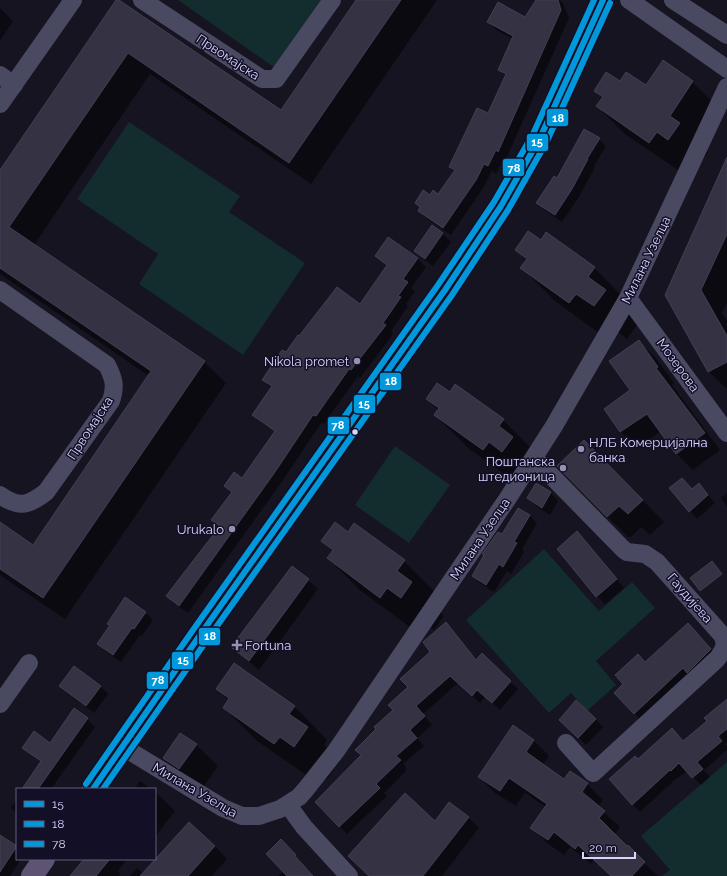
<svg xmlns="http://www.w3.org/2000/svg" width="727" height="876" font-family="Raleway,sans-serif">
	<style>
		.green { fill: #132c2d }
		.shadow { fill: #0007 }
		.building { fill: #343243; stroke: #433f54 }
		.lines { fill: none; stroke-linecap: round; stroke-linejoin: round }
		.minor { stroke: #4a4962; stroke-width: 18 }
		.major { stroke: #5e5373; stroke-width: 22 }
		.bus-1-casing { stroke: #130f26; stroke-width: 9 }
		.bus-2-casing { stroke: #130f26; stroke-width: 9 }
		.bus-3-casing { stroke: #130f26; stroke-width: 9 }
		.bus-1 { stroke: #0098da; stroke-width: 6 }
		.bus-2 { stroke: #0098da; stroke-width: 6 }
		.bus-3 { stroke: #0098da; stroke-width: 6 }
		.poi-dot { fill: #9591b1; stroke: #130f26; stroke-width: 1.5 }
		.bus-dot { fill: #d9d4ff; stroke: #130f26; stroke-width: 1.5 }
		.labels { text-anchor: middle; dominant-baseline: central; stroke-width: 3; stroke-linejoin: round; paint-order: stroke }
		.street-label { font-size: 13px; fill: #d9d4ff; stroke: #130f26 }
		.poi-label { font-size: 13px; fill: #d9d4ff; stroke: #130f26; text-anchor: end }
		.line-badge { stroke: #130f26; stroke-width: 1.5 }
		.badge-label { font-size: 11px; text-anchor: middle; font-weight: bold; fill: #fff }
	</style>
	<rect width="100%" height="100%" fill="#161421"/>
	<g class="green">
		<polygon points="178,0 323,0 275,68"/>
		<polygon points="129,122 240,196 229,212 305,263 243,355 139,284 158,254 77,199"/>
		<polygon points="395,446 450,485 409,543 355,505"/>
		<polygon points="544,549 599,611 632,582 655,608 596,661 616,685 587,711 571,693 549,713 466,620"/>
		<polygon points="727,762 727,876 662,876 670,870 641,836"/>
	</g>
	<g class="shadow">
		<polygon points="117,0 281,112 357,0 437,0 311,184 150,74 34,245 204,362 226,383 65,619 0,575 0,523 33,546 149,376 0,274 0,172"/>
		<polygon points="537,0 560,0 563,3 569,18 506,159 504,158 496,174 492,171 483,188 451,235 427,219 419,211 421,208 416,203 430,196 438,195 455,172 450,167 488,115 506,76 499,70 513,39 496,30 488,22 526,18"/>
		<polygon points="0,8 13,21 0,41"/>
		<polygon points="692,82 721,110 699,144 708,152 697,168 678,170 626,135 597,106 603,98 595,90 620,83 646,87"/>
		<polygon points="599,139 606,146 594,166 595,167 579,197 562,222 545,210 538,203 557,180"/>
		<polygon points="727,159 727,303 722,313 727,321 727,389 709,372 666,295"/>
		<polygon points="432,227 443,234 451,242 433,266 423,259 415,251"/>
		<polygon points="388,238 418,259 426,267 411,288 415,291 406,304 408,306 391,331 393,334 385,345 360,378 358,376 324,424 322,422 283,480 188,613 176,605 167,596 220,528 212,520 233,493 225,486 242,479 276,432 261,423 253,414 272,388 263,380 286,354 360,306 388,267 376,256"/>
		<polygon points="541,242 594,268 627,301 638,324 627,339 610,326 603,336 555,301 522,268 527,261 516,250"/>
		<polygon points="638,341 655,357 674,383 672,385 720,450 693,470 677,454 661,431 637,448 621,432 605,409 631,390"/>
		<polygon points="455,386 503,420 536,453 546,471 536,484 551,493 558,501 550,515 536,506 528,498 537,485 523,474 517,483 468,448 435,415 438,410 427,399 450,393"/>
		<polygon points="584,441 664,522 650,535 641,527 631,537 628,537 606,515"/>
		<polygon points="699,485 715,503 697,519 690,511 692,490"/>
		<polygon points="727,493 727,507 721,498"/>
		<polygon points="529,515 537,523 522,549 524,552 511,574 507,571 494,592 481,584 473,576"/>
		<polygon points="348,533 404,561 437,594 431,603 444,616 434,630 421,621 414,630 361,591 328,558 333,552 322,541"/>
		<polygon points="585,541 624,588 605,604 597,596"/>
		<polygon points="308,580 318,589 259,670 242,656 232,647"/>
		<polygon points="145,612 153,620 142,636 140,635 121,662 106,652 98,644"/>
		<polygon points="446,623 477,661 482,655 518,689 500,710 485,697 480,703 458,683 423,714 432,725 417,738 424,746 403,764 406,766 406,771 384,793 387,796 347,834 316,802 362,755 410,688 432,652"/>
		<polygon points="696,632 718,658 642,721 634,713 645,663"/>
		<polygon points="60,686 100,686 108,694 94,713 68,694"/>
		<polygon points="217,689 294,706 327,740 324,745 340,761 327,779 313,769 308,776 257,741 224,708 229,700"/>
		<polygon points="727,710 727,743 725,744 727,746 727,750 704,770 710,777 701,785 687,771 679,777 678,777 640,812 632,804 638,760 683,742"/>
		<polygon points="87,719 95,727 51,789 23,789 41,762 24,748 50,744"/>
		<polygon points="595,719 603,727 586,745 568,727"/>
		<polygon points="533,740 549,756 543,765 564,780 570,772 587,784 603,800 598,807 620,827 614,835 627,848 628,847 658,876 611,876 594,860 591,864 570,847 564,855 547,843 532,828 546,807 525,793 516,806 495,793 479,777"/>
		<polygon points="196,745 218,766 201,790 186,779 164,758"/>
		<polygon points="140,781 151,789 134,789"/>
		<polygon points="155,792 175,811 155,837"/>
		<polygon points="17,799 17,814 11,808"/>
		<polygon points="468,817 479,828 442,876 370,876 436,822"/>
		<polygon points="1,836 17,847 17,859 21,859 10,876 0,876"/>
		<polygon points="215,846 227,859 212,876 130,876 137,868 144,874"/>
		<polygon points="292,852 313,876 278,876 284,871"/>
		<polygon points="85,859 127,859 118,871 121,874 119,876 71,876"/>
	</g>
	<g class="building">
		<polygon points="116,0 119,0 281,110 356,0 401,0 289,163 128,53 9,227 205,361 43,598 0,569 0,522 33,545 151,371 0,268 0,170"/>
		<polygon points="536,0 558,0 561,10 498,152 496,150 488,166 484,164 476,180 443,228 418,211 420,207 415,203 423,190 430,195 433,190 438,194 455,170 449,167 477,108 488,113 506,74 498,70 513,36 487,22 498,2 525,17"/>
		<polygon points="663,60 693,81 670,116 680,123 668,140 657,132 649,143 596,106 603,97 594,91 606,72 620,81 626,72 646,85"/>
		<polygon points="584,129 600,138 587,159 588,159 572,189 555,215 536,203 554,176 557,178"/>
		<polygon points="727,157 727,234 701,290 727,336 727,362 708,372 665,295"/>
		<polygon points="432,225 443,233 425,259 414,251"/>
		<polygon points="528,231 541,240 546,232 595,267 588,277 606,290 594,306 576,294 569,303 520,268 527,259 515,250"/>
		<polygon points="388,237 418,258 403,279 408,282 398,296 401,297 383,323 386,325 351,370 349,369 316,416 313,415 275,472 179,606 166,596 220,526 211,520 232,492 224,486 234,472 242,478 275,431 252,415 272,386 262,380 282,350 286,352 298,335 299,336 337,287 360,304 387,265 375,256"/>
		<polygon points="639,340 658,367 656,368 705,433 676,454 647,414 620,432 604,409 630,390 609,361"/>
		<polygon points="437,383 450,392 455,384 504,419 499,426 513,437 502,452 489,442 483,450 434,415 439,408 426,399"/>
		<polygon points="584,440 643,500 628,514 619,506 607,517 557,466"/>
		<polygon points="682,478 692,489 699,483 708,495 689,512 669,488"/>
		<polygon points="536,483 551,492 542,508 527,498"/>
		<polygon points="518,508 530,515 514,542 517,543 503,567 499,564 486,585 472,576 484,555 482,554 498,532 502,534"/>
		<polygon points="335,522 348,532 354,523 405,560 397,571 412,582 401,598 387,588 380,598 327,558 333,550 321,541"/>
		<polygon points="577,531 617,579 596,597 557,549"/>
		<polygon points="712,561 722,574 700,591 690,578"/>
		<polygon points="292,566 309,579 249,661 231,647"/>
		<polygon points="125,597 146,612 134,629 132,628 113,655 97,644 110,625 107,624"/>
		<polygon points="446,622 476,660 482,653 511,681 492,703 477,690 472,696 450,676 416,706 425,716 410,730 417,738 396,756 401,760 376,784 380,788 339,827 315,802 361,755 355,750 376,729 374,727 393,710 388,705 408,687 400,679 430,652 423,642"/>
		<polygon points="688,623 711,649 687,673 683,668 634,714 614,693 623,684 615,675 638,654 645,662"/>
		<polygon points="234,663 295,706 289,714 308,727 294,747 280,737 274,744 223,708 229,698 216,689"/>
		<polygon points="74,666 101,686 86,706 59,686"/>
		<polygon points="727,699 727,729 718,736 722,741 697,762 703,769 692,778 679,763 671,771 670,770 632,805 609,779 635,756 638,759 672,728 683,741 707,721 704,718"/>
		<polygon points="576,700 596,719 578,738 559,720"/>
		<polygon points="74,708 88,718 38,789 22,789 41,761 22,748 34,731 50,743"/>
		<polygon points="513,725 534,740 526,752 564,779 570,771 588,783 582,792 605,811 599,818 627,846 628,845 645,862 632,876 611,876 578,845 575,849 554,832 548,840 530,828 547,804 509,778 500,791 478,777"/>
		<polygon points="180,733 197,744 179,769 163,758"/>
		<polygon points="405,793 435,821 449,802 469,817 423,876 369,876 348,856"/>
		<polygon points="189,822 215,846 188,876 140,876"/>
		<polygon points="0,835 17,846 0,872"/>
		<polygon points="281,839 296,855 295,856 313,876 287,876 266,854"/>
		<polygon points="84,859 110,859 96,876 70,876"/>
	</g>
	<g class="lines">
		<g class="minor">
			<polyline points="142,0 262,79 276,79 332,0"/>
			<polyline points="629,0 727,69"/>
			<polyline points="673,0 727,35"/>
			<polyline points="0,75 14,85"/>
			<polyline points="0,104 73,0"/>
			<path d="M0,290L107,365C114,379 116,386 111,401L46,492C29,505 20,509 0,495"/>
			<polyline points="628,298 727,433"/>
			<path d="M534,458L623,549L627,552L645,554L657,562L722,635C727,644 724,650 717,659L593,773L566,743"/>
			<polyline points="0,704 29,663"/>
			<polyline points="123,747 223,808 242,816 259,816 280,809 299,797 306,789 336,751 450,583 508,498 554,426 628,298 727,87"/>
			<polyline points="288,805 304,827 349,876"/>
		</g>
		<g class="major">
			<polyline points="93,789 200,635 445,290 501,206 540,138 556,105 603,0"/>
			<polyline points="32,876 44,859"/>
		</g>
		<g class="bus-1-casing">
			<polyline id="bus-1" points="93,789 200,635 445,290 501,206 540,138 603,0"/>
		</g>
		<g class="bus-2-casing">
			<polyline id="bus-2" points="103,789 207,640 452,295 508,210 547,141 610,3"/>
		</g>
		<g class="bus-3-casing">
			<polyline id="bus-3" points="86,784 193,630 438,285 494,202 533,134 594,0"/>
		</g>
		<use href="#bus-1" class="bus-1"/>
		<use href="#bus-2" class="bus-2"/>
		<use href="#bus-3" class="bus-3"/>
	</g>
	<g class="poi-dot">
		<circle cx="357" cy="361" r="4"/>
		<circle cx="581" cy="449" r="4"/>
		<circle cx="563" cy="468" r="4"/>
		<circle cx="232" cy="529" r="4"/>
		<path d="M235 639h4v4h4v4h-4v4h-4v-4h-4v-4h4z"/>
	</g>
	<circle class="bus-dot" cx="355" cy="432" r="3.5"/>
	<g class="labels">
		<g class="street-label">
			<text transform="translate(228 57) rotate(33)">Првомајска</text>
			<text transform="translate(646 260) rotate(-64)">Милана Узелца</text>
			<text transform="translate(678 365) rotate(54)">Мозерова</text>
			<text transform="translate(90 428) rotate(-57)">Првомајска</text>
			<text transform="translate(480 539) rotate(-56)">Милана Узелца</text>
			<text transform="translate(690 598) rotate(49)">Гаудијева</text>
			<text transform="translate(195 790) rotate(30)">Милана Узелца</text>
		</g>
		<g class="poi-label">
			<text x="349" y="361">Nikola promet</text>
			<text x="589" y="442" text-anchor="start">НЛБ Комерцијална<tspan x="589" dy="15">банка</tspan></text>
			<text x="555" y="461">Поштанска<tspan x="555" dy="15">штедионица</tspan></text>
			<text x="224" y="529">Urukalo</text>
			<text x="245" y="645" text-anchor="start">Fortuna</text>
		</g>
	</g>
	<g class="line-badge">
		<rect x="546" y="108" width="23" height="19" rx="4" fill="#0098da"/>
		<rect x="526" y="133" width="23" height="19" rx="4" fill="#0098da"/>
		<rect x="502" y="158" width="23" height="19" rx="4" fill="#0098da"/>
		<rect x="379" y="372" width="23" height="19" rx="4" fill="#0098da"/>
		<rect x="353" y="394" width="23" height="20" rx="4" fill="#0098da"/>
		<rect x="327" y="416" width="23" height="19" rx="4" fill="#0098da"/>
		<rect x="198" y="627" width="23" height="19" rx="4" fill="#0098da"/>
		<rect x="171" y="651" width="23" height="19" rx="4" fill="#0098da"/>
		<rect x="146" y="671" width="23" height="19" rx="4" fill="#0098da"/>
	</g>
	<g class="badge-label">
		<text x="558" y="122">18</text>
		<text x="537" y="146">15</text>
		<text x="514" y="172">78</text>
		<text x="391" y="385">18</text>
		<text x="364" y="408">15</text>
		<text x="338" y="429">78</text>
		<text x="210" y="640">18</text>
		<text x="183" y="664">15</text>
		<text x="158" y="684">78</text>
	</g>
	<rect x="16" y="788" width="140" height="72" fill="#130f26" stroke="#625e7d"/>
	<rect x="24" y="801" width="20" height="6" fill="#0098da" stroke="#625e7d"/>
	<text x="52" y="808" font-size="12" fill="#d9d4ff">15</text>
	<rect x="24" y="821" width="20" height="6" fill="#0098da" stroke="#625e7d"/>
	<text x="52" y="828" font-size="12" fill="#d9d4ff">18</text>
	<rect x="24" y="841" width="20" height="6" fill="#0098da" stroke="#625e7d"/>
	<text x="52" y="848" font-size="12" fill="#d9d4ff">78</text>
	<path d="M583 852v6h52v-6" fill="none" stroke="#d9d4ff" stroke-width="2"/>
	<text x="589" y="852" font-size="12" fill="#d9d4ff" stroke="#130f26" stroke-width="3" paint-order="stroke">20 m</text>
</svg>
